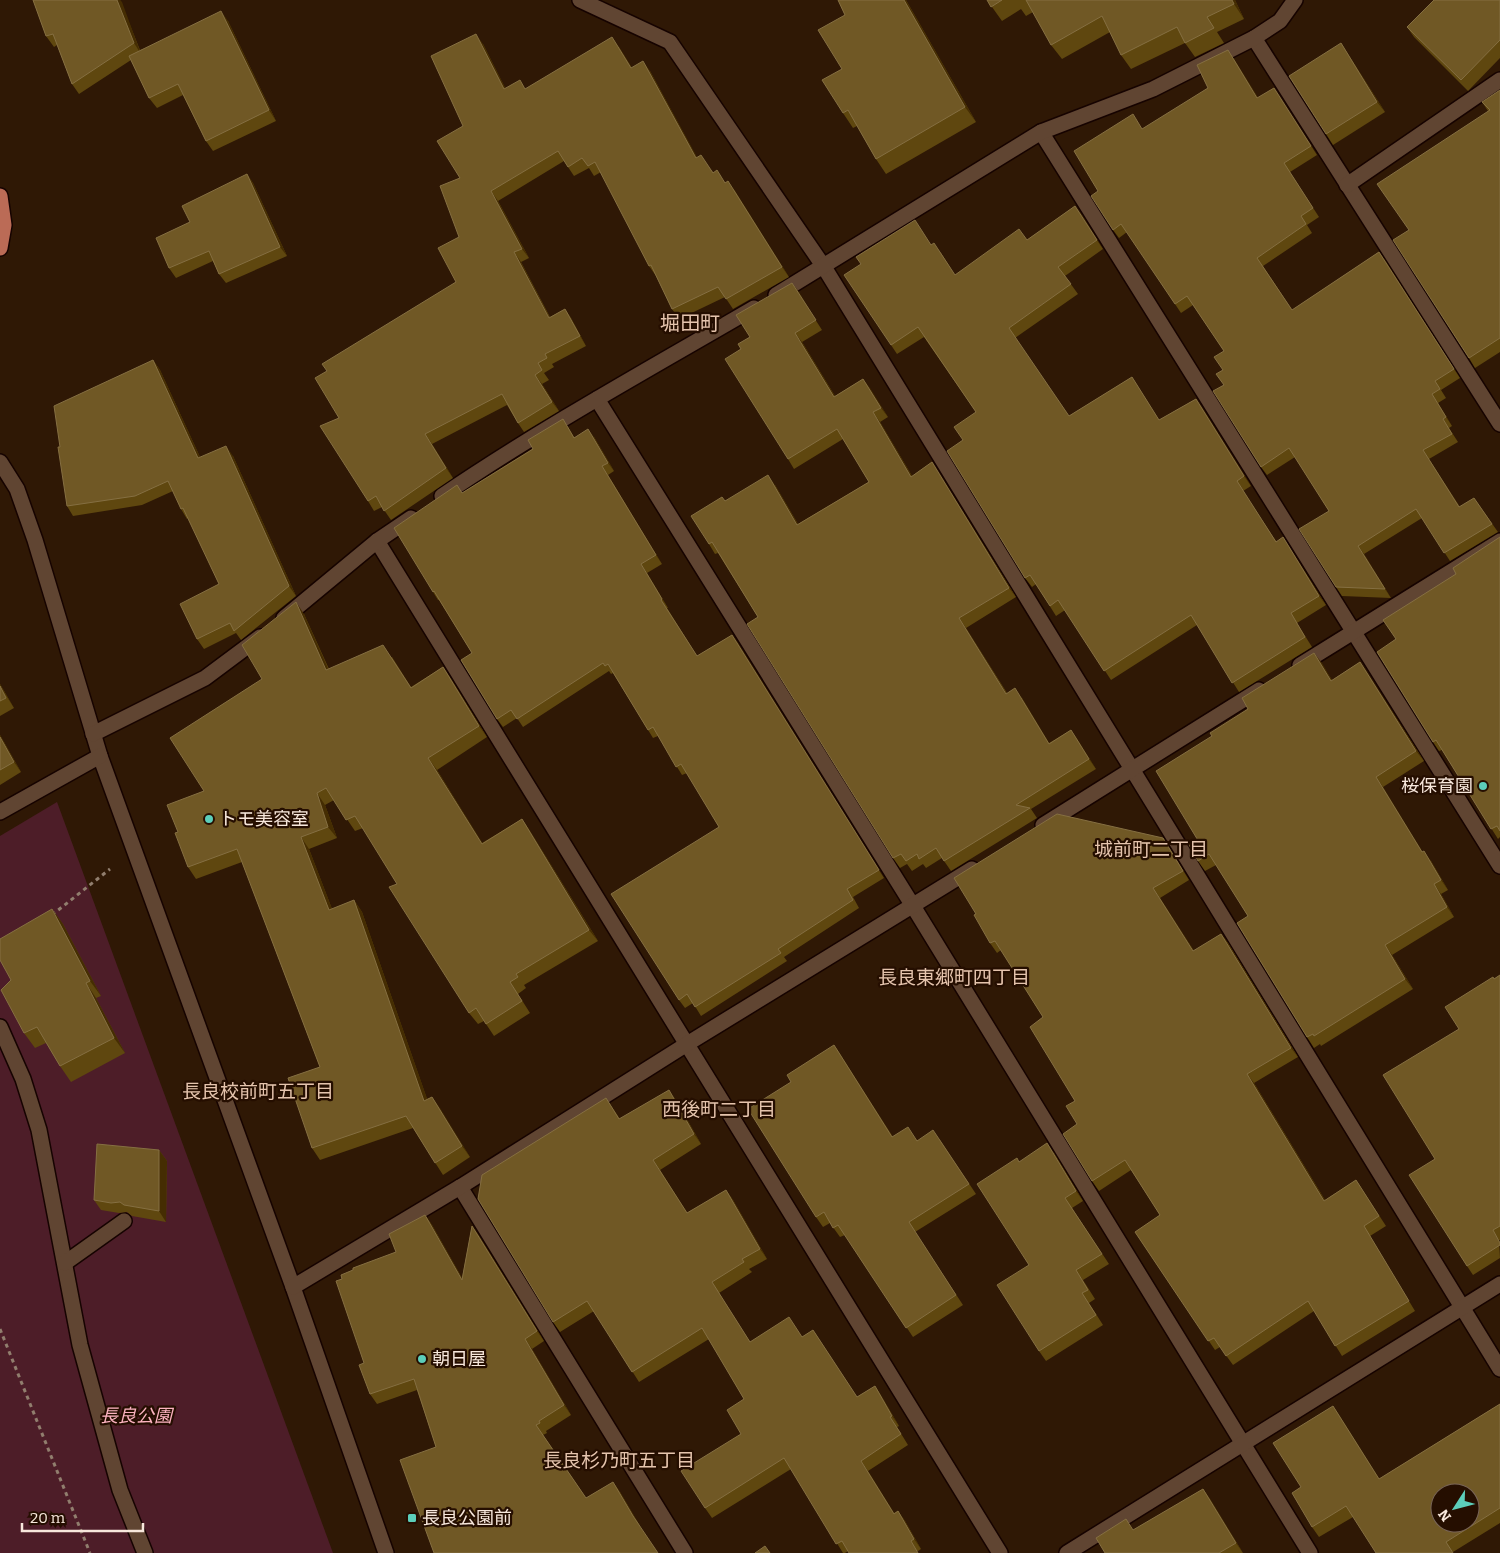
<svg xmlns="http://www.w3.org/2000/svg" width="1500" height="1553" font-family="Bitter,'Noto Sans JP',serif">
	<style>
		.green { fill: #4d1d28 }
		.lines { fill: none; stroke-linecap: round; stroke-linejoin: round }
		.minor-casing { stroke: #160300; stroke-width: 18 }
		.major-casing { stroke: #160300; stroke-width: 18 }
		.path { stroke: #917e6e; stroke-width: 3; stroke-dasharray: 4 4; stroke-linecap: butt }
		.minor { stroke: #604532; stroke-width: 15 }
		.major { stroke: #bb6b56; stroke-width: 15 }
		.wall { fill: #5f470f }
		.shaded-wall { fill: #452d02 }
		.building { fill: #705825; stroke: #856f42; fill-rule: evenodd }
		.poi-dot { fill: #5cceba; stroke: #250e00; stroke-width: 2 }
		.labels { text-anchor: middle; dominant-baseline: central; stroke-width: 4.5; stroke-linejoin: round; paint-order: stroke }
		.poi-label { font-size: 18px; fill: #f8e8dc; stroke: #250e00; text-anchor: start }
		.park-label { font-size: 18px; font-style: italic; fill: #fcb3c0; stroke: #250e00 }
		.neighbourhood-label { font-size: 19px; fill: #e5c4ad; stroke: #250e00 }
		.quarter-label { font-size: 20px; fill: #e5c4ad; stroke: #250e00 }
	</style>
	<rect width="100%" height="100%" fill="#2f1805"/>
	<polygon class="green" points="57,802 333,1553 0,1553 0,836"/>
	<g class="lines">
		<g class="minor-casing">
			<g id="minor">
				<polyline points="580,0 670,42 824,267 1500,1369"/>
				<polyline points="1254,38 1500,424"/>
				<polyline points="1041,132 1500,866"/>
				<polyline points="1347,185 1500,80"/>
				<polyline points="776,295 1041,132 1153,89 1254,38 1280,21 1295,0"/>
				<polyline points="597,399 913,906 1310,1553"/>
				<polyline points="0,462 17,489 35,540 100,756 293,1287 386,1553"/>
				<path d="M442,496C542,428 649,369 754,308"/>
				<polyline points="377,541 1000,1553"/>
				<polyline points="284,618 377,541 411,518"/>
				<polyline points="1300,665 1500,541"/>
				<polyline points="93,734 205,678 260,637"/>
				<polyline points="0,812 100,756"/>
				<polyline points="1043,825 1259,690"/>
				<polyline points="0,1027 23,1079 39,1130 80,1345 120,1490 145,1553"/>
				<polyline points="460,1187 685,1553"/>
				<polyline points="65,1263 124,1221"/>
				<polyline points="293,1287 460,1187 687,1044 972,869"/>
				<polyline points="1067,1553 1500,1284"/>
			</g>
		</g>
		<g class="major-casing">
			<polyline id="major" points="0,196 4,225 0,248"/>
		</g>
		<g class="path">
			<polyline points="52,915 110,869"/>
			<polyline points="0,1329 90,1553"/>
		</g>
		<use href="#minor" class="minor"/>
		<use href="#major" class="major"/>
	</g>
	<g class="wall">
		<polygon points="33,0 120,0 140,50 228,21 276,121 213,151 206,141 183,95 157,108 149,98 131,60 79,94 72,84 57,45 54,47 46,36"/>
		<polygon points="838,0 906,0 976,122 886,174 876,159 857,126 853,128 843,113 842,69 845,15"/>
		<polygon points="987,0 1235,0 1244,19 1217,32 1224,43 1195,57 1185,43 1131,69 1121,55 1110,32 1062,59 1051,45 1033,12 1026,16 1021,9 1002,21"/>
		<polygon points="1500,0 1500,58 1468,91 1414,37 1407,27"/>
		<polygon points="1341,43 1385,112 1333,145 1326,134"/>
		<polygon points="483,44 505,88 526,89 619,47 632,68 650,71 697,158 713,172 735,191 789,277 733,309 725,297 679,319 672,309 656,276 649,266 601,172 594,176 589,168 574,176 564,161 498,201 529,258 521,262 550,317 565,309 571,318 586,346 552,364 554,367 544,373 549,380 542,384 559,411 524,432 518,423 507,405 432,444 453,478 391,520 382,507 374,511 368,501 339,418 327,371 456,282 459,237 460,178"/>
		<polygon points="1234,59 1258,98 1274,88 1317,155 1290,172 1319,217 1307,225 1312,233 1263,266 1292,310 1379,252 1460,378 1441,390 1446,398 1438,403 1452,426 1449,428 1458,442 1429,459 1460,507 1474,498 1498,532 1450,561 1422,518 1364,554 1391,598 1342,596 1336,587 1329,511 1295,457 1267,475 1261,467 1224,385 1223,370 1224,351 1193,305 1181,313 1127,232 1119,238 1113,230 1098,191 1208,88"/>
		<polygon points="1500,90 1500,352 1475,368 1469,358 1409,230 1488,111 1482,102"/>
		<polygon points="247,174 253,183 287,256 226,283 219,274 213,261 176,278 169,268 190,222"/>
		<polygon points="1075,206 1103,249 1065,276 1078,294 1015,338 1069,416 1132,377 1159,420 1196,399 1251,486 1243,491 1276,541 1289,547 1326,605 1297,623 1312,647 1239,692 1197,625 1111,680 1065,610 1056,616 1036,584 1032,587 1025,578 963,440 976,412 924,337 897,354 891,345 861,264 931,245 941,253 955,275 1027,240"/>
		<polygon points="792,283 822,330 802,342 835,396 863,379 888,417 880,422 912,476 932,462 938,472 1016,597 966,628 1007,693 1022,698 1049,743 1071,730 1096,769 1031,809 1037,818 951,871 942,858 926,868 923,864 912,871 907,864 900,868 893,858 758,617 718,553 715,554 709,544 725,501 775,485 798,524 869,482 843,439 794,469 788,459 741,349 750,337"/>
		<polygon points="153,360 160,370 200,457 233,456 296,596 241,640 236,633 204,649 197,639 219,584 188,518 187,519 181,509 173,491 142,505 73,516 67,506 60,447"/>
		<polygon points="568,427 574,437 594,437 614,471 608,475 662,564 647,573 668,608 667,608 697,656 732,635 884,878 853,897 859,908 784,957 787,961 701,1016 693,1003 685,1008 679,1000 719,827 687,773 682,775 658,736 653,738 613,673 611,674 609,671 523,727 517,718 503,727 497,719 472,653 439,600 438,600 433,592 462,493"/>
		<polygon points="1500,537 1500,837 1498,839 1442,750 1439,751 1433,742 1396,639"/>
		<polygon points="304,614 329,669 392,657 411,687 443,667 451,679 487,737 437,770 482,843 522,819 530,831 598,941 524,985 526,988 518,994 530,1013 494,1036 484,1021 478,1024 469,1013 397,884 363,828 355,831 334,800 325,805 337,838 309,849 332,909 354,900 362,912 427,1099 432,1097 470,1157 443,1175 413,1128 320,1160 312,1148 320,1067 242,862 196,879 188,867 178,832 204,791 262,679"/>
		<polygon points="1314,653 1332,680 1360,662 1424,761 1383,787 1422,852 1431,861 1448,890 1441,894 1454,917 1392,955 1413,989 1321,1046 1320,1044 1314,1048 1307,1037 1248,916 1216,865 1205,871 1198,861 1202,847 1212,736 1248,709"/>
		<polygon points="0,684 14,708 0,716"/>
		<polygon points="0,735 21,772 0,785"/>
		<polygon points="1163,838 1189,880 1160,898 1194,951 1221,934 1228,943 1298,1057 1254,1083 1325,1200 1356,1180 1386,1226 1370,1236 1415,1311 1342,1356 1314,1311 1233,1365 1220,1347 1215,1350 1135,1232 1160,1215 1131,1170 1099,1191 1092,1181 1077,1124 1075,1101 1043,1017 1001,950 997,953 990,943"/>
		<polygon points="52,909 63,924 101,996 96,998 125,1053 71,1082 60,1066 46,1043 35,1048 24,1033 11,980"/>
		<polygon points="1500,975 1500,1240 1499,1240 1500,1258 1473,1275 1467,1266 1435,1159 1459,1029 1494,979"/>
		<polygon points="834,1045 893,1137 918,1140 940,1140 976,1194 915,1232 963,1305 913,1337 845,1235 840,1237 830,1223 823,1227 816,1217 791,1082"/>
		<polygon points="606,1098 620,1119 676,1100 701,1144 660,1170 687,1213 726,1190 733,1200 767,1259 749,1269 752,1272 719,1293 750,1342 802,1337 813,1330 857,1397 875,1386 882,1397 899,1426 897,1427 908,1445 868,1471 894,1513 898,1511 905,1521 921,1549 918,1551 848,1551 845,1553 843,1553 791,1469 712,1518 705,1508 741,1434 744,1399 709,1339 639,1382 594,1311 560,1332 553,1322"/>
		<polygon points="159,1150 167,1161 166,1222 132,1216 127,1212 119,1213 101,1210 94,1200"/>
		<polygon points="1054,1153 1083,1201 1072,1208 1109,1264 1083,1280 1095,1299 1089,1303 1103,1325 1046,1361 1039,1351 1019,1162"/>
		<polygon points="425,1215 432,1225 462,1278 472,1226 479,1236 544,1341 532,1349 571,1415 546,1431 547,1433 543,1435 586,1498 613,1482 620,1492 640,1526 436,1447 417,1390 377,1404 370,1394 364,1363 342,1279 396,1252"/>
		<polygon points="1500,1404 1500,1523 1453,1552 1353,1517 1319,1537 1312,1527 1301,1487 1333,1406 1379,1479"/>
		<polygon points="1203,1489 1210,1499 1243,1553 1105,1553 1134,1530"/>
	</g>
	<g class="shaded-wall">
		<polygon points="117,0 120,0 122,2 141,54 134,43"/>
		<polygon points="904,0 906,0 976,122 965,107"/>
		<polygon points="1232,0 1235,0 1244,19 1234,4"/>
		<polygon points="221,11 228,21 276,121 269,110"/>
		<polygon points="476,34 483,44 511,99 504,89"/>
		<polygon points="612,37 619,47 638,78 631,68"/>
		<polygon points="1341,43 1348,54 1385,112 1377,102"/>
		<polygon points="1228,50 1234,59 1264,107 1257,98"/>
		<polygon points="643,61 650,71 703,168 696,158"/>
		<polygon points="247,174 253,183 287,256 280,247"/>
		<polygon points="728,181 735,191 789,277 782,267"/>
		<polygon points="491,191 498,201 529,258 522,249"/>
		<polygon points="1075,206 1082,215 1103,249 1097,240"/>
		<polygon points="514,252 521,262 555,328 549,318"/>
		<polygon points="1379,252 1385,260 1460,378 1454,369"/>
		<polygon points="792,283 799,292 822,330 816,320"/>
		<polygon points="565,309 571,318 586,346 580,336"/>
		<polygon points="795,333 802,342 841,406 834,397"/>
		<polygon points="153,360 160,370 205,468 198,458"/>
		<polygon points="535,375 542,384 559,411 552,402"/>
		<polygon points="863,379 870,388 888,417 881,408"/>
		<polygon points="1432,394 1438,403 1452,426 1446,417"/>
		<polygon points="1196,399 1203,409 1251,486 1244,476"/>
		<polygon points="873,412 880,422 918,486 911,477"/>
		<polygon points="588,429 594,437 614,471 608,463"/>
		<polygon points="425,434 432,444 453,478 446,468"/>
		<polygon points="226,446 233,456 296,596 289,586"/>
		<polygon points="1423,450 1429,459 1465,516 1459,507"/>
		<polygon points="932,462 938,472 1016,597 1009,588"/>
		<polygon points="602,466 608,475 662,564 656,555"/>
		<polygon points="768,475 775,485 804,534 797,525"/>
		<polygon points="1283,537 1289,547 1326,605 1319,596"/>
		<polygon points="1358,546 1364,554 1391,598 1385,589"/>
		<polygon points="641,564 647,573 668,608 662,599"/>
		<polygon points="296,602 304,614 334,682 326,670"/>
		<polygon points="959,618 966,628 1013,704 1006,694"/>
		<polygon points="732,635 738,643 884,878 879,870"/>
		<polygon points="1314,653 1322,663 1338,691 1331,681"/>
		<polygon points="1360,662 1367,672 1424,761 1416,751"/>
		<polygon points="443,667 451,679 487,737 479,726"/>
		<polygon points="0,684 14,708 0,686"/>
		<polygon points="1015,688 1022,698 1055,753 1049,744"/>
		<polygon points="1071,730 1078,740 1096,769 1089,759"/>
		<polygon points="0,735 21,772 14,762 0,737"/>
		<polygon points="428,758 437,770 490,855 482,844"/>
		<polygon points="1376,777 1383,787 1429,862 1422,852"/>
		<polygon points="317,793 325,805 337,838 328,827"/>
		<polygon points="522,819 530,831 598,941 589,930"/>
		<polygon points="301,837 309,849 337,922 329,910"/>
		<polygon points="1424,851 1431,861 1448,890 1441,880"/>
		<polygon points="1434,884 1441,894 1454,917 1447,907"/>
		<polygon points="1153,888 1160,898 1200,960 1193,951"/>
		<polygon points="354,900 362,912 432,1113 424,1101"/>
		<polygon points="52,909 63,924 101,996 90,981"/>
		<polygon points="1221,934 1228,943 1298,1057 1291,1048"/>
		<polygon points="1385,945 1392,955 1413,989 1405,979"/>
		<polygon points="86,983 96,998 125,1053 114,1038"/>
		<polygon points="834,1045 841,1055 899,1147 892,1137"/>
		<polygon points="1247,1074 1254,1083 1331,1210 1324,1201"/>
		<polygon points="669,1090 676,1100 701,1144 694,1134"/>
		<polygon points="432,1097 440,1108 470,1157 462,1146"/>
		<polygon points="1047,1143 1054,1153 1083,1201 1076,1191"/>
		<polygon points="159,1150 167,1161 166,1222 159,1211"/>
		<polygon points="653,1160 660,1170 694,1223 687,1213"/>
		<polygon points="726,1190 733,1200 767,1259 760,1249"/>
		<polygon points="425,1215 432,1225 469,1290 462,1280"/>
		<polygon points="472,1226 479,1236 544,1341 537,1331"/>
		<polygon points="525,1339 532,1349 571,1415 564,1405"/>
		<polygon points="875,1386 882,1397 899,1426 892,1416"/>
		<polygon points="1333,1406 1340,1416 1386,1489 1379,1479"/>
		<polygon points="861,1461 868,1471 901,1524 894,1514"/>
		<polygon points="613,1482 620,1492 640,1526 633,1516"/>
		<polygon points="1203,1489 1210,1499 1243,1553 1236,1543"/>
		<polygon points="898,1511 905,1521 921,1549 914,1539"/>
	</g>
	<g class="building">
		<polygon points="33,0 117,0 134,43 72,84 53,34 46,36"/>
		<polygon points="838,0 904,0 965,107 876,159 848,110 843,113 822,80 842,69 818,30 845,15"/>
		<polygon points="987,0 1002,0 991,7"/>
		<polygon points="1026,0 1232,0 1234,4 1207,17 1214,28 1185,43 1177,27 1121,55 1102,16 1051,45"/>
		<polygon points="1434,0 1500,0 1500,40 1461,80 1407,27"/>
		<polygon points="221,11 269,110 206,141 178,84 149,98 129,56"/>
		<polygon points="476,34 504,89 520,80 525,89 612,37 631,68 643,61 696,158 701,155 713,173 717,170 725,183 728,181 782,267 726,299 718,287 672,309 651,265 649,266 595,162 588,166 582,158 568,167 558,151 491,191 522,249 514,252 549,318 565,309 580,336 545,354 547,358 538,363 542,370 535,375 552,402 518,423 502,394 425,434 446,468 384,511 376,496 368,501 320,426 339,418 315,378 327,371 322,364 456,282 438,248 459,237 440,186 460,178 437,141 463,126 431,56"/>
		<polygon points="1341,43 1377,102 1326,134 1289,76"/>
		<polygon points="1228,50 1257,98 1274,88 1311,146 1284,163 1313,208 1301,216 1306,224 1257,258 1292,310 1379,252 1454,369 1435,381 1440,389 1432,394 1446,417 1443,419 1452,434 1423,450 1459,507 1474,498 1492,524 1444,553 1416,509 1358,546 1385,589 1336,587 1299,529 1329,511 1289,448 1261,467 1213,391 1224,385 1216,374 1223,370 1214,357 1224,351 1187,296 1175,304 1121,224 1113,230 1091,196 1098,191 1074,151 1133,114 1142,129 1208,88 1197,65"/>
		<polygon points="1500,90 1500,338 1469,358 1393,240 1409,230 1377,184 1490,110 1482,102"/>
		<polygon points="247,174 280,247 219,274 209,251 169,268 156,238 190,222 182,206"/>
		<polygon points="1075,206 1097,240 1058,267 1071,284 1009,328 1069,416 1132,377 1159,420 1196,399 1244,476 1237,481 1276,542 1283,537 1319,596 1291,613 1305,637 1232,683 1191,615 1104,671 1058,600 1050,606 1030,575 1025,578 947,451 963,440 954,427 976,412 918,327 891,345 844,275 861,264 856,257 915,220 931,245 934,243 955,275 1019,229 1027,240"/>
		<polygon points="792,283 816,320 795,333 834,397 863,379 881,408 873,412 911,477 932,462 1009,588 959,618 1006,694 1015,688 1049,744 1071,730 1089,759 1016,805 1030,808 944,861 936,848 919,859 917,854 906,861 901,854 893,858 747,624 758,617 712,542 709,544 691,516 722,497 725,501 768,475 797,525 869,482 837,429 788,459 725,359 741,349 738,344 750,337 736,315"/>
		<polygon points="153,360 198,458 226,446 289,586 234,631 230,623 197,639 180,604 219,584 183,508 181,509 168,481 135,496 67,506 58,447 60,447 54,406"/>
		<polygon points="563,419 574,438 588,429 608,463 602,466 656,555 641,564 662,599 661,600 697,656 732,635 879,870 847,889 853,900 778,949 781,953 695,1007 687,994 679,1000 611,894 719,827 681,764 676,767 653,727 648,730 608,664 605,666 603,663 517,719 511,710 497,719 461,660 472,653 434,591 433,592 394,528 457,485 462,493 533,449 528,440"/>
		<polygon points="1500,537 1500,831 1497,826 1491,829 1436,740 1433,742 1377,652 1396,639 1383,620 1456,574 1453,568"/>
		<polygon points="296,602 326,670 383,645 411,688 443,667 479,726 428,758 482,844 522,819 589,930 516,974 518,977 510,982 522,1001 486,1024 476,1008 469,1013 389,887 397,884 355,816 346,820 326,788 317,793 328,827 301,837 329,910 354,900 424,1101 432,1097 462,1146 435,1163 406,1116 312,1148 288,1078 320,1067 237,849 188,867 175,833 178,832 167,805 204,791 170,738 262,679 242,645"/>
		<polygon points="1314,653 1331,681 1360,662 1416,751 1376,777 1422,852 1424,851 1441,880 1434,884 1447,907 1385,945 1405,979 1314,1036 1313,1034 1307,1037 1237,923 1248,916 1209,854 1198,861 1188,843 1202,847 1156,771 1212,736 1210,733 1248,709 1242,698"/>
		<polygon points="0,686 6,698 0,701"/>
		<polygon points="0,737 14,762 0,770"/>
		<polygon points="1057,814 1163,838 1183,871 1153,888 1193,951 1221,934 1291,1048 1247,1074 1324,1201 1356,1180 1379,1216 1364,1226 1409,1301 1335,1346 1308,1301 1226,1356 1214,1338 1208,1341 1135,1232 1160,1215 1125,1160 1092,1181 1063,1134 1077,1124 1066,1106 1075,1101 1030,1027 1043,1017 995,941 990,943 974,915 976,914 954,878"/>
		<polygon points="52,909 90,981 86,983 114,1038 60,1066 37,1027 24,1033 1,990 11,980 0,960 0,939"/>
		<polygon points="1500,975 1500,1226 1493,1230 1500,1243 1500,1245 1467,1266 1409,1175 1435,1159 1383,1075 1459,1029 1445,1007 1493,977 1494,979"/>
		<polygon points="834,1045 892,1137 908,1127 917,1141 933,1130 969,1184 909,1222 956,1295 906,1328 838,1225 833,1228 824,1212 816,1217 748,1109 791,1082 787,1075"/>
		<polygon points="669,1090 694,1134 653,1160 687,1213 726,1190 760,1249 742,1259 744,1262 712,1282 750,1342 789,1317 802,1337 813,1330 857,1397 875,1386 892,1416 890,1417 901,1434 861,1461 894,1514 898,1511 914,1539 911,1541 918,1553 849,1553 842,1541 836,1544 784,1458 705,1508 681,1471 741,1434 727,1410 744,1399 702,1328 632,1372 587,1301 553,1322 478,1199 482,1175 606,1098 619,1119"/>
		<polygon points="1047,1143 1076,1191 1065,1198 1102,1254 1076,1270 1088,1290 1082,1293 1096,1315 1039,1351 997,1285 1029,1265 977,1184 1017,1158 1019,1162"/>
		<polygon points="97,1144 159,1150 159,1211 124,1205 120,1202 111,1203 94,1200"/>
		<polygon points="425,1215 462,1280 472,1226 537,1331 525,1339 564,1405 539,1421 540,1423 536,1425 586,1498 613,1482 633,1516 658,1553 434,1553 400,1460 436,1447 414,1379 370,1394 359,1365 364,1363 336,1281 342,1279 341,1275 353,1270 353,1268 396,1252 389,1234"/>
		<path d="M1500,1404V1508L1446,1542L1453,1553H1376L1346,1506L1312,1527L1292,1493L1301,1487L1273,1443L1333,1406L1379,1479ZM1440,1493H1470V1523H1440Z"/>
		<polygon points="1203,1489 1236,1543 1219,1553 1105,1553 1096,1538 1126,1519 1133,1530"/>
		<polygon points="765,1546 770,1553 755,1553"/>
	</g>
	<g class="poi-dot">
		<circle cx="1483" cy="786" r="5"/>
		<circle cx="209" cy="819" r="5"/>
		<circle cx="422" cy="1359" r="5"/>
		<rect x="407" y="1513" width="10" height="10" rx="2.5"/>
	</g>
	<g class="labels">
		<g class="poi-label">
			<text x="1473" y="786" text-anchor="end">桜保育園</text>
			<text x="219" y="819">トモ美容室</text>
			<text x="432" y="1359">朝日屋</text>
			<text x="422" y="1518">長良公園前</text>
		</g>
		<g class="park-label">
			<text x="136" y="1416">長良公園</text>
		</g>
		<g class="neighbourhood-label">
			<text x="1151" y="849">城前町二丁目</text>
			<text x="954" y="977">長良東郷町四丁目</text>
			<text x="258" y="1091">長良校前町五丁目</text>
			<text x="719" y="1109">西後町二丁目</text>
			<text x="619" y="1460">長良杉乃町五丁目</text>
		</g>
		<g class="quarter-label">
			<text x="690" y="323">堀田町</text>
		</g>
	</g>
	<g transform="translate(1455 1508) rotate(234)"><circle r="24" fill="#250e00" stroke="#796558"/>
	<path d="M0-4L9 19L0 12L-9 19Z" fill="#5cceba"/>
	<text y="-8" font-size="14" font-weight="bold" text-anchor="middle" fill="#f8e8dc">N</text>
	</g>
	<path d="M22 1523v8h121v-8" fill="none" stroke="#f8e8dc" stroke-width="2.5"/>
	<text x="30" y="1523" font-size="15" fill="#f8e8dc" stroke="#250e00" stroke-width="4" paint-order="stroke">20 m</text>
</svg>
